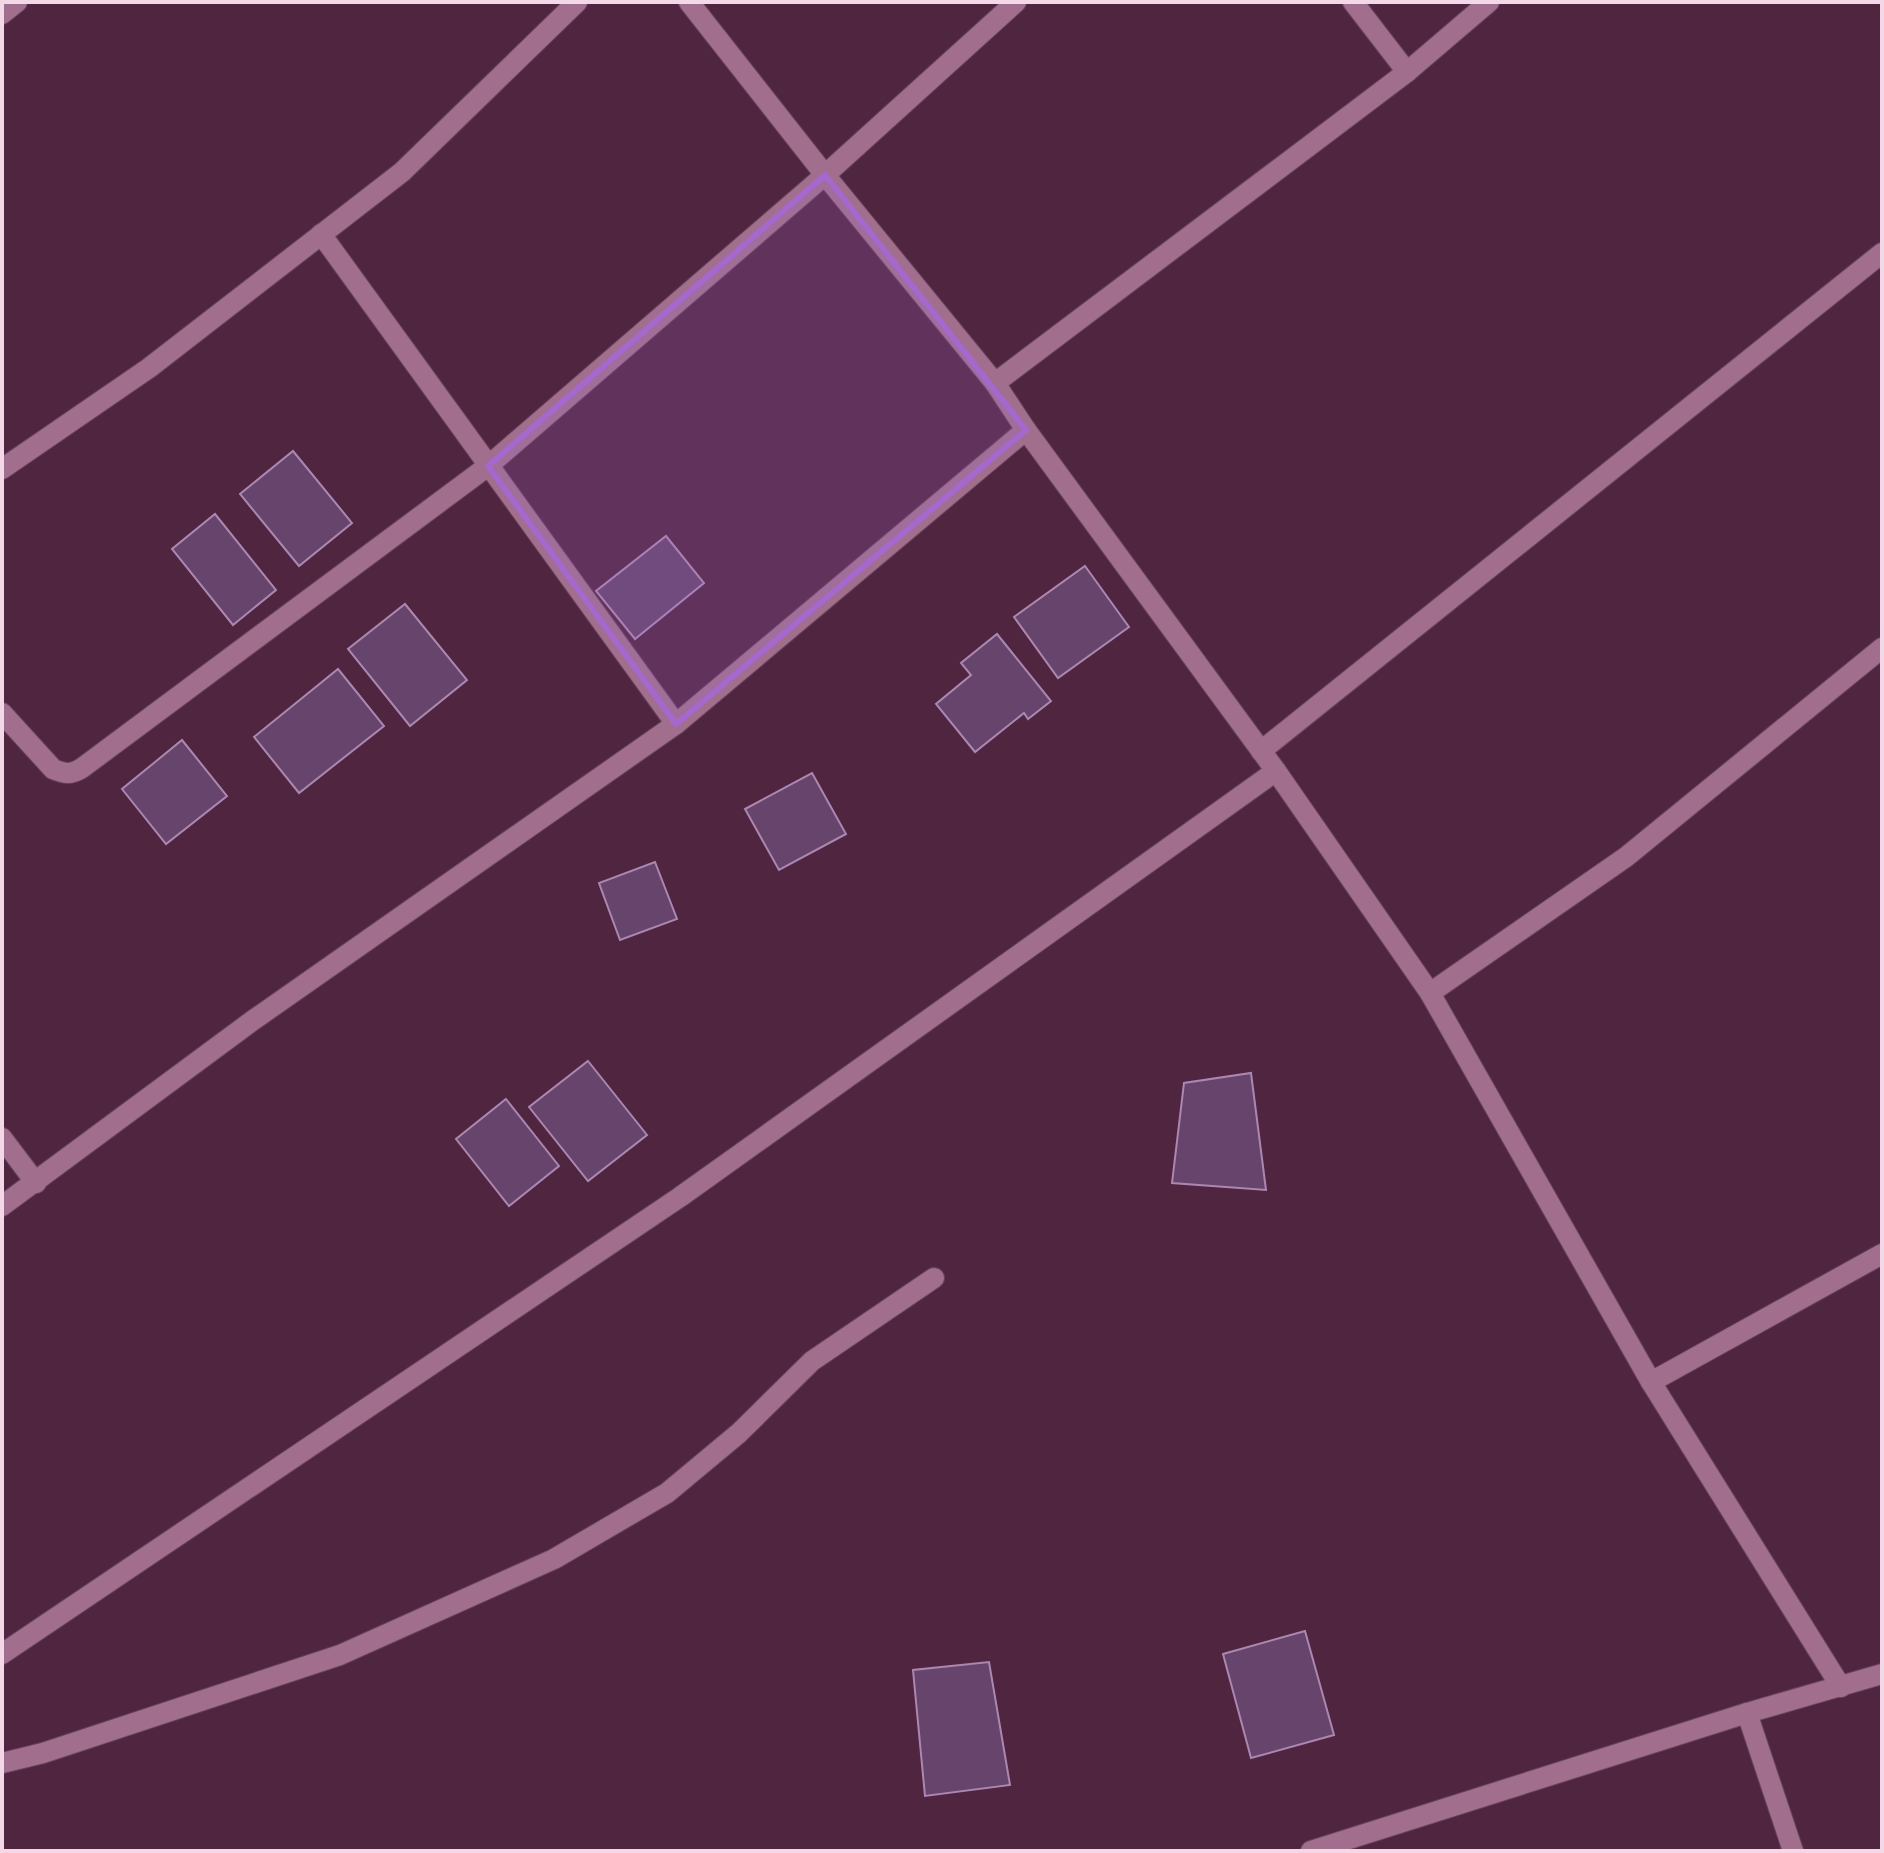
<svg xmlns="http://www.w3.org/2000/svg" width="1884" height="1853" font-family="Literata,serif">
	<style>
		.building { fill: #66446b; stroke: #ac87b1; stroke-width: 2 }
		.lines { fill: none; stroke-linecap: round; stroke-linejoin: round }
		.minor-casing { stroke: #69445d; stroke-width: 22 }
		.minor { stroke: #a16f8d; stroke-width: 20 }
		.marked { fill: #a568cd; fill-opacity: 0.2; stroke: #a568cd; stroke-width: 6; stroke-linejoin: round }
	</style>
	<rect width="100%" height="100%" fill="#4f2540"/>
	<g class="building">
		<polygon points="293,451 352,523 299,566 240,494"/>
		<polygon points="215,514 276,590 233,625 172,549"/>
		<polygon points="666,536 704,583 635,639 596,591"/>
		<polygon points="1085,566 1129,627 1058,678 1014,617"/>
		<polygon points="405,604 467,680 410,726 348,649"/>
		<polygon points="997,634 1051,701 1028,719 1024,713 975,752 936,704 971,675 961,663"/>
		<polygon points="338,669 384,726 299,793 254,737"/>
		<polygon points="182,740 227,796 166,844 122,789"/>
		<polygon points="812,773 846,834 779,870 745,809"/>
		<polygon points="655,862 677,919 620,940 599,883"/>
		<polygon points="588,1061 647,1135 588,1181 529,1107"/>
		<polygon points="1251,1073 1266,1190 1172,1183 1184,1083"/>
		<polygon points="506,1099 559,1166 509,1206 456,1139"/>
		<polygon points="1305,1631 1334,1735 1251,1758 1223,1654"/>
		<polygon points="989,1662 1010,1785 925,1796 913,1670"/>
	</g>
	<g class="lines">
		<g class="minor-casing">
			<g id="minor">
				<polyline points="689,2 825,175 995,383 1026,430 1276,771 1430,993 1651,1382 1841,1687"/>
				<polyline points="1353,2 1407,72"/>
				<polyline points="2,14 17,2"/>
				<polyline points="321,234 676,724"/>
				<polyline points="995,383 1407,72 1489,2"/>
				<polyline points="2,469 149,368 402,172 577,2"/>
				<path d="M2,713L53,769C65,774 71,775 82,768L488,466L825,175L1016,2"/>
				<polyline points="1261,751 1882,253"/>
				<polyline points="1430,993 1626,857 1882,648"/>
				<polyline points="2,1138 36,1183"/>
				<polyline points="2,1206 252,1021 676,724 1026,430"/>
				<polyline points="1651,1382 1882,1254"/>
				<polyline points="2,1654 680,1197 1276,771"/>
				<polyline points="1747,1713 1793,1851"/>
				<polyline points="2,1763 43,1753 340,1655 554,1559 667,1493 739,1433 812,1361 934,1278"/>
				<polyline points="1311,1851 1747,1713 1882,1674"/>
			</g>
		</g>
		<use href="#minor" class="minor"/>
	</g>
	<path class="marked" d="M825,175L1026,430L676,724L488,466Z"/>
	<rect width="1884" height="1853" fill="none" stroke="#f3d8e7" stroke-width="8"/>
</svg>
